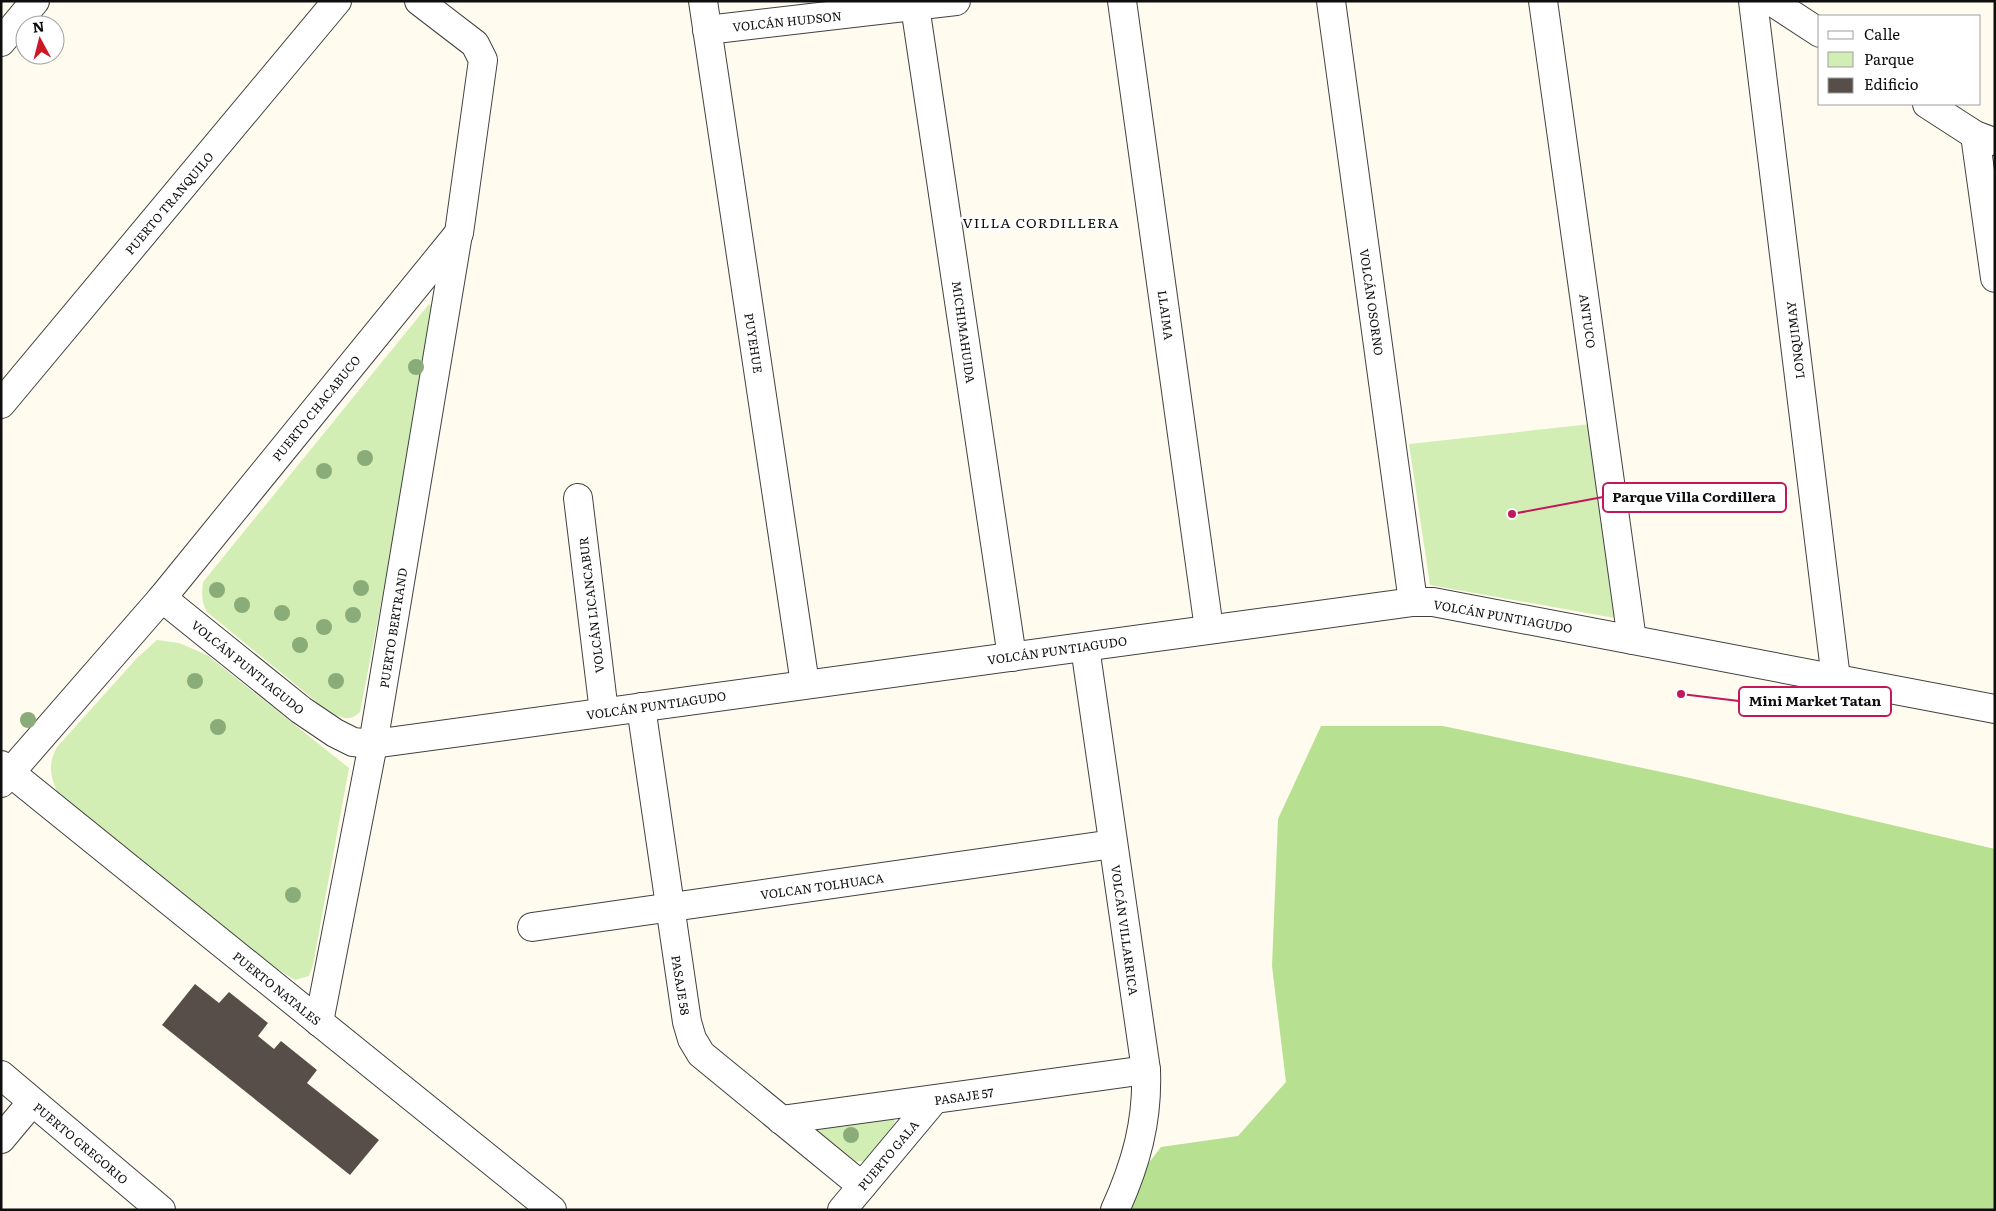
<svg xmlns="http://www.w3.org/2000/svg" width="1996" height="1211" font-family="Literata,serif">
	<style>
		.green { fill: #d3eeb4 }
		.forest { fill: #b7e091 }
		.building { fill: #584e49 }
		.lines { fill: none; stroke-linecap: round; stroke-linejoin: round }
		.street-casing { stroke: #414141; stroke-width: 30 }
		.street { stroke: #fff; stroke-width: 28 }
		.tree { fill: #8aac78 }
		.labels { text-anchor: middle; dominant-baseline: central; stroke-width: 5; stroke-linejoin: round; paint-order: stroke }
		.street-label { font-size: 12px; fill: #0e0e0e; stroke: #fff }
		.neighbourhood-label { font-size: 14px; letter-spacing: 1px; fill: #0e0e0e; stroke: #fff }
		.leader { fill: none; stroke: #c2185b; stroke-width: 2 }
		.callout-dot { fill: #c2185b; stroke: #fff; stroke-width: 2 }
		.callout { fill: #fff; stroke: #c2185b; stroke-width: 2 }
		.callout-label { font-size: 14px; text-anchor: middle; font-weight: bold; fill: #0e0e0e }
	</style>
	<rect width="100%" height="100%" fill="#fffbef"/>
	<g class="green">
		<path d="M429,304L436,309L434,328L360,712C350,722 342,718 330,713L207,612C201,602 202,593 203,582Z"/>
		<polygon points="1591,424 1620,619 1430,585 1409,444"/>
		<path d="M157,640L179,643L207,655L349,768L313,965L309,976L295,980L276,968L59,798C52,778 46,767 57,747L137,658Z"/>
		<path d="M887,1116L894,1119L895,1125L866,1160C848,1168 828,1144 815,1133L816,1128Z"/>
	</g>
	<polygon class="forest" points="1321,726 1443,726 1690,778 1995,849 1995,1210 1124,1210 1138,1177 1161,1147 1238,1136 1286,1082 1272,966 1278,819"/>
	<polygon class="building" points="195,984 219,1003 229,992 268,1023 258,1036 274,1049 281,1041 317,1070 307,1083 379,1140 350,1175 162,1025"/>
	<g class="lines">
		<g class="street-casing">
			<g id="street">
				<polyline points="703,1 805,684"/>
				<polyline points="1122,1 1209,629"/>
				<polyline points="1331,1 1413,602"/>
				<polyline points="1543,1 1632,640"/>
				<polyline points="1753,1 1836,679"/>
				<polyline points="1771,1 1820,33"/>
				<polyline points="915,6 1012,657"/>
				<polyline points="707,30 956,1"/>
				<polyline points="1,42 35,1"/>
				<polyline points="1927,104 1975,135 1991,141"/>
				<polyline points="1975,135 1995,278"/>
				<polyline points="1,404 337,1"/>
				<polyline points="578,498 604,712"/>
				<polyline points="162,598 301,710 335,733 353,742 373,744 1413,602 1433,602 1995,709"/>
				<path d="M1085,647L1146,1070C1148,1121 1136,1164 1115,1210"/>
				<polyline points="641,707 687,1022 692,1039 701,1054 862,1186"/>
				<polyline points="1,765 552,1210"/>
				<polyline points="1,783 162,598 459,233 483,60 475,44 419,1"/>
				<polyline points="532,927 1113,844"/>
				<polyline points="319,1022 373,744 458,234"/>
				<polyline points="1,1075 161,1210"/>
				<polyline points="781,1120 1146,1070"/>
				<polyline points="1,1139 32,1102"/>
				<polyline points="842,1210 934,1100"/>
			</g>
		</g>
		<use href="#street" class="street"/>
	</g>
	<g class="tree">
		<circle cx="416" cy="367" r="8"/>
		<circle cx="365" cy="458" r="8"/>
		<circle cx="324" cy="471" r="8"/>
		<circle cx="361" cy="588" r="8"/>
		<circle cx="217" cy="590" r="8"/>
		<circle cx="242" cy="605" r="8"/>
		<circle cx="282" cy="613" r="8"/>
		<circle cx="353" cy="615" r="8"/>
		<circle cx="324" cy="627" r="8"/>
		<circle cx="300" cy="645" r="8"/>
		<circle cx="195" cy="681" r="8"/>
		<circle cx="336" cy="681" r="8"/>
		<circle cx="28" cy="720" r="8"/>
		<circle cx="218" cy="727" r="8"/>
		<circle cx="293" cy="895" r="8"/>
		<circle cx="851" cy="1135" r="8"/>
	</g>
	<g class="labels">
		<g class="street-label">
			<text transform="translate(787 21) rotate(-6)">VOLCÁN HUDSON</text>
			<text transform="translate(169 203) rotate(-50)">PUERTO TRANQUILO</text>
			<text transform="translate(1372 302) rotate(82)">VOLCÁN OSORNO</text>
			<text transform="translate(1166 315) rotate(82)">LLAIMA</text>
			<text transform="translate(1588 321) rotate(82)">ANTUCO</text>
			<text transform="translate(964 332) rotate(82)">MICHIMAHUIDA</text>
			<text transform="translate(1795 340) rotate(-97)">LONQUIMAY</text>
			<text transform="translate(754 343) rotate(81)">PUYEHUE</text>
			<text transform="translate(316 408) rotate(-51)">PUERTO CHACABUCO</text>
			<text transform="translate(591 605) rotate(-97)">VOLCÁN LICANCABUR</text>
			<text transform="translate(1503 616) rotate(10)">VOLCÁN PUNTIAGUDO</text>
			<text transform="translate(393 628) rotate(-81)">PUERTO BERTRAND</text>
			<text transform="translate(1057 650) rotate(-8)">VOLCÁN PUNTIAGUDO</text>
			<text transform="translate(248 667) rotate(39)">VOLCÁN PUNTIAGUDO</text>
			<text transform="translate(656 705) rotate(-8)">VOLCÁN PUNTIAGUDO</text>
			<text transform="translate(822 886) rotate(-8)">VOLCAN TOLHUACA</text>
			<text transform="translate(1125 930) rotate(82)">VOLCÁN VILLARRICA</text>
			<text transform="translate(681 985) rotate(81)">PASAJE 58</text>
			<text transform="translate(277 988) rotate(39)">PUERTO NATALES</text>
			<text transform="translate(964 1096) rotate(-8)">PASAJE 57</text>
			<text transform="translate(81 1143) rotate(40)">PUERTO GREGORIO</text>
			<text transform="translate(888 1155) rotate(-50)">PUERTO GALA</text>
		</g>
		<g class="neighbourhood-label">
			<text x="1041" y="222">VILLA CORDILLERA</text>
		</g>
	</g>
	<path class="leader" d="M1512 514L1603 497M1681 694L1739 701"/>
	<g class="callout-dot">
		<circle cx="1512" cy="514" r="5"/>
		<circle cx="1681" cy="694" r="5"/>
	</g>
	<g class="callout">
		<rect x="1603" y="483" width="183" height="29" rx="5"/>
		<rect x="1739" y="687" width="152" height="29" rx="5"/>
	</g>
	<g class="callout-label">
		<text x="1694" y="502">Parque Villa Cordillera</text>
		<text x="1815" y="706">Mini Market Tatan</text>
	</g>
	<rect width="1996" height="1211" fill="none" stroke="#0e0e0e" stroke-width="5"/>
	<rect x="1818" y="15" width="162" height="90" fill="#ffffff" stroke="#9f9f9f"/>
	<rect x="1828" y="31" width="25" height="8" fill="#ffffff" stroke="#9f9f9f"/>
	<text x="1864" y="40" font-size="15" fill="#0e0e0e">Calle</text>
	<rect x="1828" y="52" width="25" height="15" fill="#d3eeb4" stroke="#9f9f9f"/>
	<text x="1864" y="65" font-size="15" fill="#0e0e0e">Parque</text>
	<rect x="1828" y="78" width="25" height="15" fill="#584e49" stroke="#9f9f9f"/>
	<text x="1864" y="90" font-size="15" fill="#0e0e0e">Edificio</text>
	<g transform="translate(40 40) rotate(353)"><circle r="24" fill="#ffffff" stroke="#9f9f9f"/>
	<path d="M0-4L9 19L0 12L-9 19Z" fill="#cc1725"/>
	<text y="-8" font-size="14" font-weight="bold" text-anchor="middle" fill="#0e0e0e">N</text>
	</g>
</svg>
